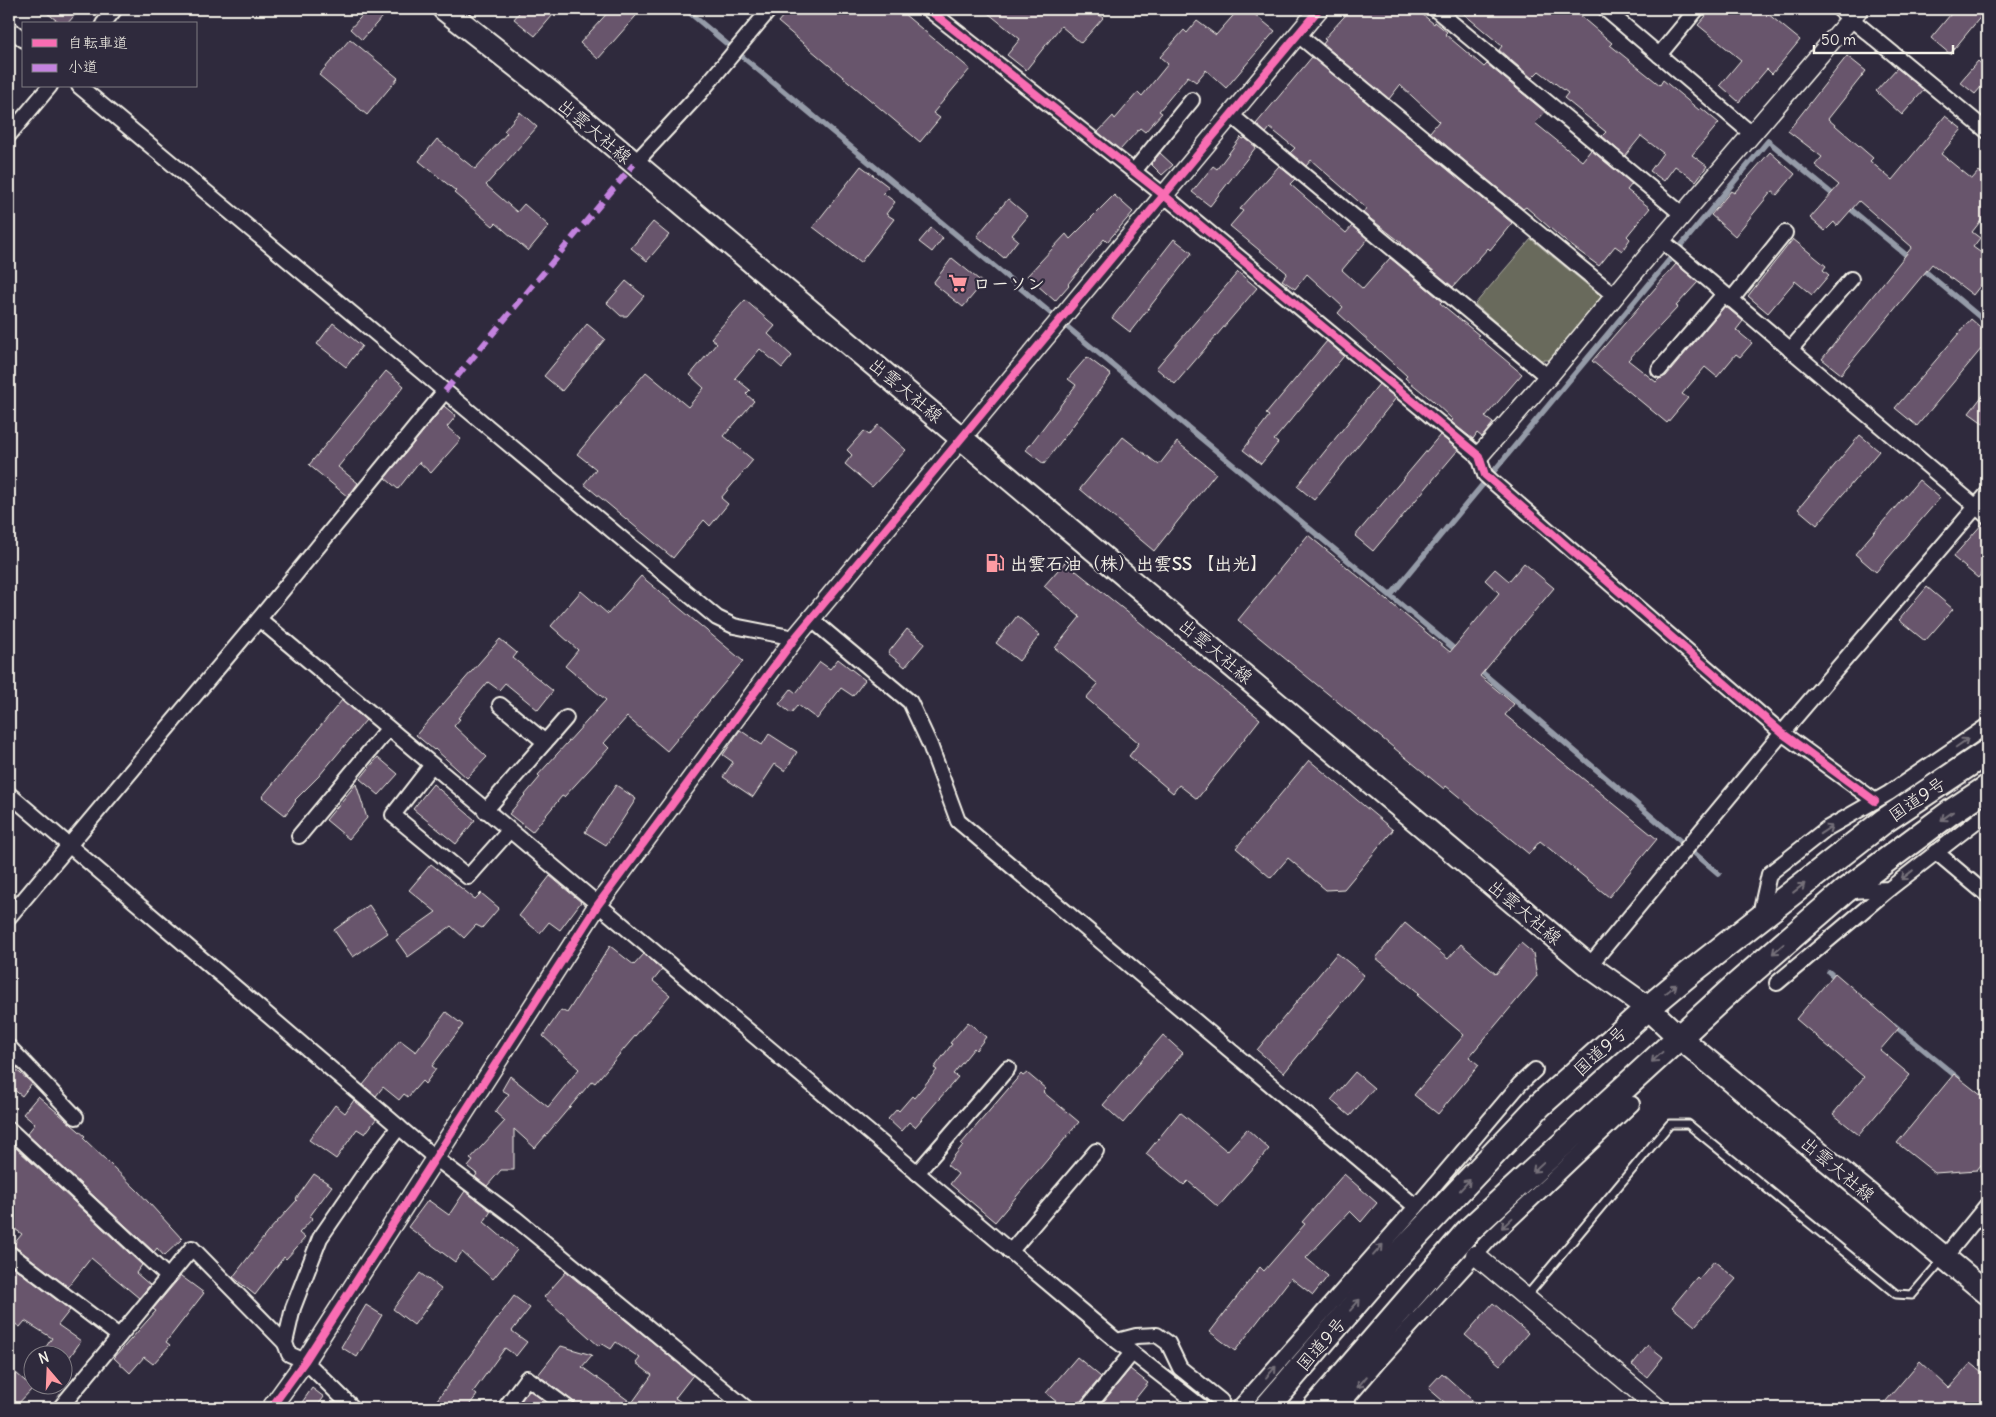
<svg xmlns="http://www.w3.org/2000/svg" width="1996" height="1417" font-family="Delius,'Klee One',sans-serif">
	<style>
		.green { fill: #696a5c; stroke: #aeaea2 }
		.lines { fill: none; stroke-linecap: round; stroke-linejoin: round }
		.stream { stroke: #959ba8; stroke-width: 5.5 }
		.building { fill: #67546c; stroke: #f4f1e8 }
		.minor-tunnel { stroke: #4d4857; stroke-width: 14; stroke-dasharray: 14 7; stroke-linecap: butt }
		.service-casing { stroke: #f4f1e8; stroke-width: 11 }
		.minor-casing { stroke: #f4f1e8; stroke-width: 18 }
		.tertiary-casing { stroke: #f4f1e8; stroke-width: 21 }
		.primary-casing { stroke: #f4f1e8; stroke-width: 26 }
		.trunk-casing { stroke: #f4f1e8; stroke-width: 28 }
		.service { stroke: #2f2a3d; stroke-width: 7 }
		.minor { stroke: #2f2a3d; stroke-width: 14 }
		.tertiary { stroke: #2f2a3d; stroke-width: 18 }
		.primary { stroke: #2f2a3d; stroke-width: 22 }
		.trunk { stroke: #2f2a3d; stroke-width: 24 }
		.quiet { stroke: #c483df; stroke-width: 6; stroke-dasharray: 12 6; stroke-linecap: butt }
		.cycleway-casing { stroke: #2f2a3d; stroke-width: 11 }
		.cycleway { stroke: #f96db3; stroke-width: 8 }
		.oneway { stroke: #747079 }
		.labels { text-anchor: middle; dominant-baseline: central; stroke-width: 4.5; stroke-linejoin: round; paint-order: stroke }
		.street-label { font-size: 18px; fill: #f4f1e8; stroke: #2f2a3d }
		.poi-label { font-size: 18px; font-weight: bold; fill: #f4f1e8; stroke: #2f2a3d; text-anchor: start }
	</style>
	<rect width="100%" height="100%" fill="#2f2a3d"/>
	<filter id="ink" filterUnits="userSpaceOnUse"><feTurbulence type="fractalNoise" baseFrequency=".02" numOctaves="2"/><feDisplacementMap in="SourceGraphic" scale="10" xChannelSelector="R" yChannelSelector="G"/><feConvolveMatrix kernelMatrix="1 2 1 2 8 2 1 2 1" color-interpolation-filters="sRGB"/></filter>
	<g filter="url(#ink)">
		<polygon class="green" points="1531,239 1603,298 1553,360 1539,360 1475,304"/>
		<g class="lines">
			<g class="stream">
				<polyline points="685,9 1458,652"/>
				<polyline points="1847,206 1911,259"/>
				<polyline points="1920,267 1987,323"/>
				<polyline points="1391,595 1768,141 1836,197"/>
				<polyline points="1477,668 1719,874"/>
				<polyline points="1829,972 1838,980"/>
				<polyline points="1894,1025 1958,1078"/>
			</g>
		</g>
		<g class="building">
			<polygon points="42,9 80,9 67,24 61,24"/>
			<polygon points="368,9 389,9 362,40 350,29"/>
			<polygon points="522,9 558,9 535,36 514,19"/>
			<polygon points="611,9 642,9 598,59 580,43"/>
			<polygon points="789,9 898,9 970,69 933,113 940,118 920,142 778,22"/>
			<polygon points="983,9 1092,9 1103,18 1081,43 1061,26 1026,70 1007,55 1020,39"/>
			<polygon points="1239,9 1248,9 1275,31 1226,88 1206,70 1196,82 1188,76 1159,111 1162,113 1145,132 1140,128 1120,150 1098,132 1113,116 1115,119 1138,92 1142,96 1168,64 1160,57 1184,30 1187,33 1197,21 1216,35"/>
			<polygon points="1351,9 1416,9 1434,24 1435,22 1447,32 1445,34 1484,67 1487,64 1545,112 1535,123 1582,161 1591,150 1632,184 1627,190 1650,208 1627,236 1630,239 1622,251 1615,246 1599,266 1565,241 1526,207 1523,209 1430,132 1439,121 1400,85 1389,99 1323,44 1326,40 1324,39"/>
			<polygon points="1458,9 1572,9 1612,43 1610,45 1660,85 1663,80 1699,110 1701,108 1719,123 1692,155 1707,166 1696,181 1675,166 1664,181 1650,171 1663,153 1641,136 1625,156 1602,136 1606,132 1564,98 1568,93 1539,71 1532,78 1499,50 1502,46"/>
			<polygon points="1712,9 1762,9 1800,40 1772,74 1767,69 1739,102 1720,85 1741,60 1698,25"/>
			<polygon points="1955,9 1987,9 1950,54 1931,38"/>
			<polygon points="350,39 398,78 367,115 319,75"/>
			<polygon points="1847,56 1866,71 1828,119 1873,158 1870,161 1892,180 1945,116 1962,129 1941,154 1972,179 1979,171 1987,178 1987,213 1972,232 1980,238 1973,247 1987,257 1987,277 1973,295 1932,264 1841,374 1822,359 1912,247 1859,201 1837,226 1834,222 1825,231 1810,218 1839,185 1815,165 1822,157 1788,131"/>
			<polygon points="1312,57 1512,223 1490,250 1488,248 1453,287 1401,244 1402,243 1363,213 1366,208 1311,160 1306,166 1290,153 1295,148 1270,128 1266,133 1256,124"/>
			<polygon points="1978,61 1987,69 1987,80 1975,94 1960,82"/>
			<polygon points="1897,68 1924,90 1902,115 1876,91"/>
			<polygon points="520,112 537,127 486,185 517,212 524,204 549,226 528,251 496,223 493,226 454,193 456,191 419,161 437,139 475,169 507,133 504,131"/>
			<polygon points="1241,137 1243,139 1245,138 1256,147 1210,206 1192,192 1213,166 1217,169"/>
			<polygon points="1770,152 1795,174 1777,195 1772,191 1735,236 1711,215 1731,191 1734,193"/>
			<polygon points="1160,153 1173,165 1162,175 1151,164"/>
			<polygon points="861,166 889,187 883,193 895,202 886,214 894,219 860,263 813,227"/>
			<polygon points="1279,166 1295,179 1290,184 1346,233 1352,226 1368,239 1342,270 1363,289 1390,258 1442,301 1440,303 1479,335 1477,336 1522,374 1485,417 1493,423 1482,437 1477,433 1473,439 1451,422 1453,420 1433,401 1405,378 1407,376 1338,313 1343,307 1307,274 1295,289 1282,280 1287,273 1230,226 1243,211 1240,209"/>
			<polygon points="1114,195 1133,212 1107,242 1104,239 1068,284 1069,285 1055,301 1027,276 1066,234 1070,239"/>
			<polygon points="1008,199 1028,216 1012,235 1018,240 1004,258 977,236"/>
			<polygon points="653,222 669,235 647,261 631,248"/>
			<polygon points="931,228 943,238 932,252 919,242"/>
			<polygon points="1174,239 1192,253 1130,332 1112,318"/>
			<polygon points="1793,239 1826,266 1823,270 1829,275 1812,295 1795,281 1768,313 1748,296"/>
			<polygon points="952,258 983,283 963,307 933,283"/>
			<polygon points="1676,264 1698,282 1676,306 1678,307 1628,360 1656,382 1659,379 1666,376 1725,306 1743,321 1736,330 1752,343 1740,357 1736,354 1717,377 1705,367 1682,394 1688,398 1667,423 1592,361"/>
			<polygon points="1238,272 1257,288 1175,384 1156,368"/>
			<polygon points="626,281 644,296 627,316 621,316 607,303"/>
			<polygon points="745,300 775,326 768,334 792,356 782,368 760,349 735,378 750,390 746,394 754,401 724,436 753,460 721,498 728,504 710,526 704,520 673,558 584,484 596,469 577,454 646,372 688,407 704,388 690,375 717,343 711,338"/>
			<polygon points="1971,319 1987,333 1987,342 1917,426 1895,408"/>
			<polygon points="333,323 362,346 346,367 317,344"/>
			<polygon points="587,324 605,339 562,391 544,376"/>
			<polygon points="1327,341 1344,356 1274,440 1278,443 1261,464 1243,450 1269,416 1266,414"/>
			<polygon points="1087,357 1111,375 1044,464 1026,450 1076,385 1068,379"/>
			<polygon points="386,371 404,386 338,467 358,483 348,497 309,465"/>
			<polygon points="1379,384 1396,398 1314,500 1297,486"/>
			<polygon points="1987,390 1987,426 1969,413"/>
			<polygon points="444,406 456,416 447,427 461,439 431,473 419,462 398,489 385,478"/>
			<polygon points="878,425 906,450 872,487 845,464 852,455 847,450 864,431 869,435"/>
			<polygon points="1440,435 1458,450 1373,551 1355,536"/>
			<polygon points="1860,435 1879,451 1817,525 1798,509"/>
			<polygon points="1123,437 1159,465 1177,442 1216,473 1154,551 1080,489"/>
			<polygon points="1919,480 1940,498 1876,572 1855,554"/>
			<polygon points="1983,523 1987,525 1987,566 1978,578 1953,557"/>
			<polygon points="1308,535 1450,652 1499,593 1485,580 1495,569 1509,581 1524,563 1554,588 1480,676 1514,704 1505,715 1657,839 1609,897 1540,841 1529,854 1446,786 1444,789 1238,620"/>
			<polygon points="1065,562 1260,719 1197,799 1179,785 1173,793 1129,756 1139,743 1086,698 1098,684 1055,648 1080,617 1044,586"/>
			<polygon points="641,576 743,661 667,751 627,717 604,743 609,748 564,797 562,796 532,832 509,814 540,777 538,775 606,700 565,666 578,650 551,626 581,591 608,614"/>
			<polygon points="1927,587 1953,609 1925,641 1899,620"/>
			<polygon points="1017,616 1040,635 1019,661 996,643"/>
			<polygon points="907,629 925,643 905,667 888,653"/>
			<polygon points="500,639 517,653 513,658 553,691 538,710 505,683 499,690 488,682 458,718 460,719 454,726 487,757 467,778 435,749 434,750 416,735"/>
			<polygon points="838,659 865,680 853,696 841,688 817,719 798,705 791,713 779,704 791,689 796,693 820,662 830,669"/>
			<polygon points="342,700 366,720 319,776 295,800 296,801 285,815 262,797"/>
			<polygon points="740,730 762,745 769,734 797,752 785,771 775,764 753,797 723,777 733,762 723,755"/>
			<polygon points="378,757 398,774 379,795 360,779"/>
			<polygon points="1309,760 1393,830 1344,889 1326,890 1288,858 1271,878 1236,848"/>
			<polygon points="356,784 367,818 349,839 326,820"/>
			<polygon points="433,784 475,820 456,844 413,809"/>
			<polygon points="616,785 636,799 606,845 585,832"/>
			<polygon points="431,864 475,899 481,893 499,908 482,928 476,925 464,938 451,926 408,957 396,940 436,912 409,890"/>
			<polygon points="550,876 581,902 560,930 549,922 540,933 519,916"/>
			<polygon points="369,905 388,933 353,957 334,930"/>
			<polygon points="1405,923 1448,959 1461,944 1496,974 1521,943 1533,953 1537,976 1469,1057 1479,1065 1438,1114 1414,1095 1464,1035 1417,995 1419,993 1376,958"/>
			<polygon points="610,946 634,965 644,954 662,970 653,981 670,995 595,1083 592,1081 535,1148 514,1129 514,1170 501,1170 487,1186 475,1177 477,1174 468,1167 473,1161 470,1159 505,1121 495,1112 509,1094 502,1090 510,1076 548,1107 579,1069 543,1036 561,1010 567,1013"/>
			<polygon points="1337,953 1364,975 1284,1073 1257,1050"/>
			<polygon points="1835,973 1899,1028 1880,1050 1910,1075 1859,1135 1833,1114 1864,1077 1796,1019"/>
			<polygon points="446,1012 463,1025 432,1066 436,1069 425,1084 422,1081 408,1097 404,1094 399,1100 383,1087 376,1096 363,1085 400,1040 416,1052"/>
			<polygon points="968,1022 986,1037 976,1050 974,1048 953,1074 958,1077 915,1127 909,1122 901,1131 888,1119 897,1109 899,1111 912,1096 914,1098 937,1070 934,1068 952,1044 950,1043"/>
			<polygon points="1163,1035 1183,1053 1123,1123 1103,1105"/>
			<polygon points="9,1064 32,1083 22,1096 9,1086"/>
			<polygon points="1355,1072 1374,1088 1350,1116 1331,1100"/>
			<polygon points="1027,1073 1046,1089 1043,1092 1079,1122 995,1222 950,1184 958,1174 947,1165 963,1145 961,1144 978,1124 1021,1074 1023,1076"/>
			<polygon points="1954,1074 1987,1100 1987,1157 1977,1170 1935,1173 1897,1143"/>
			<polygon points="38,1096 85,1136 83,1138 138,1191 182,1239 164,1256 157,1248 154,1252 27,1134 35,1124 23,1114"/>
			<polygon points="354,1100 376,1119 365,1134 357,1129 336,1159 309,1140 335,1105 345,1113"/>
			<polygon points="1180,1112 1227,1151 1247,1129 1269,1149 1218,1207 1188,1181 1184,1185 1146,1154"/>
			<polygon points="16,1148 142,1265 136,1273 150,1285 139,1298 91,1258 68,1287 13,1245 22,1234 9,1225 9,1157"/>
			<polygon points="314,1174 332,1186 310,1216 313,1218 299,1233 305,1238 286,1259 284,1257 255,1295 233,1277 267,1233 297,1200 296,1199"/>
			<polygon points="1344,1174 1377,1203 1361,1222 1350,1211 1306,1258 1328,1276 1313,1295 1291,1278 1235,1351 1210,1332 1260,1267 1264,1271 1305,1224 1302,1222"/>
			<polygon points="465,1191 491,1211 484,1222 517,1250 493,1279 462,1252 455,1262 408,1227 428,1200 449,1215"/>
			<polygon points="1714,1261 1736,1279 1695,1326 1672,1307 1697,1277 1699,1279"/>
			<polygon points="9,1264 70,1310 58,1325 81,1341 62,1368 62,1354 41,1354 52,1338 25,1321 20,1327 9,1320"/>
			<polygon points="566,1272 693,1375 675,1398 690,1408 577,1408 573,1401 538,1375 561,1346 592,1355 582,1367 632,1403 652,1375 636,1363 640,1358 616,1342 611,1349 601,1343 599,1346 544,1297"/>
			<polygon points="420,1273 441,1289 414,1325 393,1309"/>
			<polygon points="181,1276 204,1293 166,1342 170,1345 153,1364 144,1357 130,1373 114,1358 156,1311 153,1309"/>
			<polygon points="514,1296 530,1308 512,1331 527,1342 516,1356 505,1348 473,1392 477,1395 467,1408 431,1408"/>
			<polygon points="1493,1303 1528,1333 1500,1365 1465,1335"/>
			<polygon points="366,1305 382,1315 357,1357 341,1347"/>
			<polygon points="1648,1345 1663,1357 1647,1377 1632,1365"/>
			<polygon points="1077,1357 1101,1377 1080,1402 1078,1408 1064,1408 1046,1393"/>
			<polygon points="1920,1361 1949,1388 1971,1363 1987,1376 1987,1408 1880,1408"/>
			<polygon points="1130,1369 1148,1383 1128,1408 1098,1408"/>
			<polygon points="16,1373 33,1388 14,1408 9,1408 9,1381"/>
			<polygon points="1442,1373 1481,1408 1451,1408 1428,1388"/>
			<polygon points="312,1388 324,1397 316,1408 298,1408"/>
			<polygon points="529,1390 554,1408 516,1408"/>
		</g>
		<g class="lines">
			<polyline class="minor-tunnel" points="1221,1401 1231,1408"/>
			<g class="service-casing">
				<polyline id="service" points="1526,1297 1670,1124 1688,1124 1896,1294 1912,1295 1942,1260"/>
			</g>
			<g class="minor-casing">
				<g id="minor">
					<polyline points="928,9 1165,196 1479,456 1485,475 1782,733 1875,801"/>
					<polyline points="1435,9 1683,215"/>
					<polyline points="1605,9 1753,135"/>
					<polyline points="1839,9 1987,131"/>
					<polyline points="103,24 115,9"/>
					<polyline points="9,28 24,40"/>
					<polyline points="1297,34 1615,296"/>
					<polyline points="1659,55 1697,9"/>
					<polyline points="79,86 717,618 734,626 795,638"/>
					<polyline points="1231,115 1548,377"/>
					<polyline points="9,135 50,86"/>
					<polyline points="634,164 700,93 770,9"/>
					<polyline points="1134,171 1192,100"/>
					<polyline points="1661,240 1987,516"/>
					<polyline points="1731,300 1785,233"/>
					<polyline points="1790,350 1851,279"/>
					<polyline points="1659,370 1724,294"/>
					<polyline points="259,619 1117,1341 1203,1408"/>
					<polyline points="811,619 910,702 930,745 958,821 1416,1207"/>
					<polyline points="500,705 545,742"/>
					<polyline points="431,766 393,815 468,877 509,831"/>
					<polyline points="9,794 434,1157 515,1218 746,1408"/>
					<polyline points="485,811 566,718"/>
					<polyline points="299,836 388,729"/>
					<polyline points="1936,852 1987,895"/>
					<polyline points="1849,891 1889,889 1987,813"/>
					<polyline points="9,917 259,619 445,391"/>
					<polyline points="1759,919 1769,874 1826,829 1889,793 1987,726"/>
					<polyline points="1589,966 1782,733 1987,494"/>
					<polyline points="1777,983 1889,889"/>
					<polyline points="9,1047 76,1117"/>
					<polyline points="9,1129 168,1277"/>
					<polyline points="917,1173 1008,1068"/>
					<polyline points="1010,1252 1096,1151"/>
					<polyline points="9,1253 119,1336"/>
					<polyline points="1944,1258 1987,1205"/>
					<polyline points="1117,1341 1136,1336 1157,1335 1168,1343 1180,1368 1221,1401"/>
					<polyline points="60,1408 192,1248 285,1343"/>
					<polyline points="353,1408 305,1361 289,1354 285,1343 293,1308 320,1238 373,1161 399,1127"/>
					<polyline points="505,1408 527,1378 568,1408"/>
					<polyline points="1087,1408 1132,1353"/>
					<polyline points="1239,1408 1416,1207 1520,1084 1535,1070"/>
					<polyline points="1339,1408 1379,1361 1490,1239 1632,1104"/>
				</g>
			</g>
			<g class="tertiary-casing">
				<g id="tertiary">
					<polyline points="1479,456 1548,377 1661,240 1859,9"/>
					<polyline points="1475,1255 1658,1408"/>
					<polyline points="271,1408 305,1361 597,906 795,638 1319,9"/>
				</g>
			</g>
			<g class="primary-casing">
				<polyline id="primary" points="444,9 551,93 1589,966 1648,1008 1679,1037 1987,1293"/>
			</g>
			<g class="trunk-casing">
				<g id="trunk">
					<polyline points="1266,1408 1386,1268 1540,1105 1648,1008 1690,973 1884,821 1987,752"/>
					<polyline points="1315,1408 1468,1231 1733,988 1845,891 1951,812 1987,788"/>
				</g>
			</g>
			<use href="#service" class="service"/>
			<use href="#minor" class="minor"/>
			<use href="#tertiary" class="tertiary"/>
			<use href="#primary" class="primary"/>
			<use href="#trunk" class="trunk"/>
			<polyline class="quiet" points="445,391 634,164"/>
			<g class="cycleway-casing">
				<g id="cycleway">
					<polyline points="928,9 1165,196 1479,456 1485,475 1782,733 1875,801"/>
					<polyline points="271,1408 305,1361 597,906 795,638 1319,9"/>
				</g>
			</g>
			<use href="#cycleway" class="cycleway"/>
		</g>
		<defs><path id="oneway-shaft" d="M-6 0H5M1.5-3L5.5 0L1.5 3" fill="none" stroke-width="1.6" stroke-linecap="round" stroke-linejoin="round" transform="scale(1.25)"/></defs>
		<g class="oneway">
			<use href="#oneway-shaft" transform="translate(1962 743) rotate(-35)"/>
			<use href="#oneway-shaft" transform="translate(1947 816) rotate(144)"/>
			<use href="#oneway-shaft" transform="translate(1826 830) rotate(-34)"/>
			<use href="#oneway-shaft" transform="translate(1907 875) rotate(142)"/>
			<use href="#oneway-shaft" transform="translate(1799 888) rotate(-38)"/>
			<use href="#oneway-shaft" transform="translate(1778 949) rotate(139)"/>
			<use href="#oneway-shaft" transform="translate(1671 989) rotate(-39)"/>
			<use href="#oneway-shaft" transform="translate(1657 1057) rotate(137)"/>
			<use href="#oneway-shaft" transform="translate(1538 1167) rotate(137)"/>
			<use href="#oneway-shaft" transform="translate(1465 1185) rotate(-47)"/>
			<use href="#oneway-shaft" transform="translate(1507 1223) rotate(137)"/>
			<use href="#oneway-shaft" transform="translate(1378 1250) rotate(-49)"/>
			<use href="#oneway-shaft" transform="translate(1355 1305) rotate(-49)"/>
			<use href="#oneway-shaft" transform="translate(1271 1372) rotate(-49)"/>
			<use href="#oneway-shaft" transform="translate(1362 1382) rotate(130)"/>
		</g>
	</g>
	<defs>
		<g id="supermarket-bare" transform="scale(1.5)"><path d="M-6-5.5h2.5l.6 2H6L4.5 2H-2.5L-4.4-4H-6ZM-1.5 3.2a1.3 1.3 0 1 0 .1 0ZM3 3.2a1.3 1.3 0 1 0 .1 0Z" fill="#ff9aa2" stroke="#2f2a3d" stroke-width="2.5" paint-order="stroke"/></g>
		<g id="fuel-bare" transform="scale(1.5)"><path d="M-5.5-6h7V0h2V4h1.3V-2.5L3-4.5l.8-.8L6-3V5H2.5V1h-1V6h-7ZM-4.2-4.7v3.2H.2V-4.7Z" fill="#ff9aa2" stroke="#2f2a3d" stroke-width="2.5" paint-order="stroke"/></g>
	</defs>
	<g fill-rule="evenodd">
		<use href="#supermarket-bare" x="958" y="283"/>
		<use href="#fuel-bare" x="995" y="563"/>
	</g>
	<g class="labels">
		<g class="street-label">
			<text transform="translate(595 131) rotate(40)">出雲大社線</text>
			<text transform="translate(906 390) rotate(40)">出雲大社線</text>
			<text transform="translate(1216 651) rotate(40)">出雲大社線</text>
			<text transform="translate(1917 799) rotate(-34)">国道9号</text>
			<text transform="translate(1525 912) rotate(40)">出雲大社線</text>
			<text transform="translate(1600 1051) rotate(-42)">国道9号</text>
			<text transform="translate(1838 1169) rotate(40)">出雲大社線</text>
			<text transform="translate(1321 1344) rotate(-49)">国道9号</text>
		</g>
		<g class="poi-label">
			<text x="973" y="283">ローソン</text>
			<text x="1010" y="563">出雲石油（株）出雲SS 【出光】</text>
		</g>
	</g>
	<rect width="1996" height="1417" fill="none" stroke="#2f2a3d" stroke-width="30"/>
	<rect x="15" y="15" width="1966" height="1387" fill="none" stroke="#f4f1e8" stroke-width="2" filter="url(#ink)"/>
	<rect x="22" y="22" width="175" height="65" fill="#2f2a3d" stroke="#7e7a81"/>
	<rect x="32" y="39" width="25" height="8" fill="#f96db3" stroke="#7e7a81"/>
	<text x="68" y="48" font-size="15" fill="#f4f1e8">自転車道</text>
	<rect x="32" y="64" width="25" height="8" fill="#c483df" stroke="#7e7a81"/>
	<text x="68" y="72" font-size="15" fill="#f4f1e8">小道</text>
	<g transform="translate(48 1370) rotate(341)"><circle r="24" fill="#2f2a3d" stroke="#7e7a81"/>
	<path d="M0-4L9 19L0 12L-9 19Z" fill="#ff9aa2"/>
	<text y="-8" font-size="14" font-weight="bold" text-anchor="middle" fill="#f4f1e8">N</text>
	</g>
	<path d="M1814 45v8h139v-8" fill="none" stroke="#f4f1e8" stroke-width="2.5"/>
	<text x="1821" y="45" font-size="15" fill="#f4f1e8" stroke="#2f2a3d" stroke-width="4" paint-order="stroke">50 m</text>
</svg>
